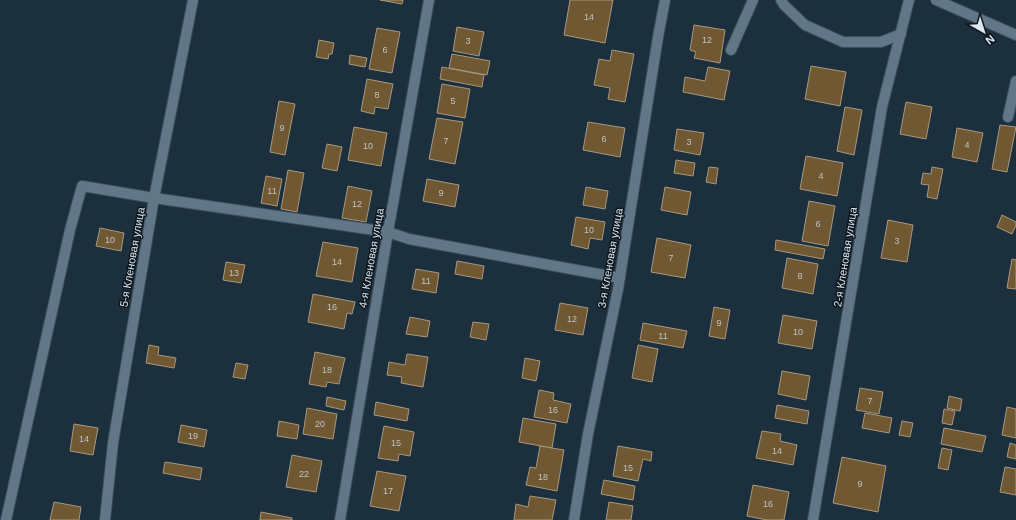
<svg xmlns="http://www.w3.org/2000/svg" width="1016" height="520" font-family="Arial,sans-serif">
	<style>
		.building { fill: #705833; stroke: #a79882 }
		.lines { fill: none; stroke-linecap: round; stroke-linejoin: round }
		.service-casing { stroke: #3c4d59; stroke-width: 12 }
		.minor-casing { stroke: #3c4d59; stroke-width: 12 }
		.service { stroke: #617787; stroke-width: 10 }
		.minor { stroke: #617787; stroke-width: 10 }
		.labels { text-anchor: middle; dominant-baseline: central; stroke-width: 3; stroke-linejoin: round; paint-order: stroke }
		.number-label { font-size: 9px; fill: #c0c3c2 }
		.street-label { font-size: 11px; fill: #dbe7f1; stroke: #0e161d }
	</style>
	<rect width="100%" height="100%" fill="#1b2f3d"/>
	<g class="building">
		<polygon points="380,0 403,0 402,4"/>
		<polygon points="570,0 613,0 605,43 564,35"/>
		<polygon points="694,25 725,30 720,63 694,58 696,52 690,50"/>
		<polygon points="457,27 484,32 479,56 453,51"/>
		<polygon points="377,28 400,32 392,73 369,69"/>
		<polygon points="319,40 334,43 332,54 329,54 328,59 316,57"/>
		<polygon points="612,50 634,54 625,102 608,99 610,88 594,85 599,59 610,61"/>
		<polygon points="452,54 490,61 487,75 449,68"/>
		<polygon points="350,55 367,58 365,67 349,64"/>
		<polygon points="811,66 846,72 840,106 805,99"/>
		<polygon points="442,67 484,75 482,87 440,79"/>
		<polygon points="708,67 730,71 724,100 683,92 685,77 705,81"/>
		<polygon points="367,79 393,84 388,109 375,107 374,114 361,111"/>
		<polygon points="442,84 470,89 465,118 437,113"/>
		<polygon points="279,101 295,104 285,155 270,152"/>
		<polygon points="906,102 932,107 926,139 900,134"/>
		<polygon points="845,107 862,110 854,155 837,151"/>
		<polygon points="437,118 463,122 455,164 429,159"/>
		<polygon points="588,122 625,128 620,157 583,150"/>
		<polygon points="1000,125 1016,127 1007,172 992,169"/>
		<polygon points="354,127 387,133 381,166 348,160"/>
		<polygon points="957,128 983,133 977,162 952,157"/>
		<polygon points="677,129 704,133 700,155 674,150"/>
		<polygon points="327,144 342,147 337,171 322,168"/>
		<polygon points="806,156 843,163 837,196 800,189"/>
		<polygon points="676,160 695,163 693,176 674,173"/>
		<polygon points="709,167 718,168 716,184 706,182"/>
		<polygon points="932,167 943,169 937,199 927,197 929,185 921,184 923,173 931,174"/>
		<polygon points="288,170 304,173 297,212 281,209"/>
		<polygon points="266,176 282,179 277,206 261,203"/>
		<polygon points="427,179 459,185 455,207 423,201"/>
		<polygon points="348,186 372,191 366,222 342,218"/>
		<polygon points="586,187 608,191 605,209 583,205"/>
		<polygon points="665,187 691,192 687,215 661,210"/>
		<polygon points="809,201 835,206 828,246 802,241"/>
		<polygon points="1002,215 1016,222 1016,225 1012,234 997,227"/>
		<polygon points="576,217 605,222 602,240 590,238 588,249 571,245"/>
		<polygon points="888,220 913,225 907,262 881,258"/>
		<polygon points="100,228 124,233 121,251 96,246"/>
		<polygon points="657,238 691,245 685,278 651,272"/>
		<polygon points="776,240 825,249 823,259 775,250"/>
		<polygon points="323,242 358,248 352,282 316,276"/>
		<polygon points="787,258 818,264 813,294 782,288"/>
		<polygon points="1012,259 1016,260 1016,289 1007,288"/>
		<polygon points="457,261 484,266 482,279 455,274"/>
		<polygon points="226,262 245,265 241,283 223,280"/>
		<polygon points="416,269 439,273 436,293 412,289"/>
		<polygon points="313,294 355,302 352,314 347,313 344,329 308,322"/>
		<polygon points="560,303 588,308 583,335 555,330"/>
		<polygon points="714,307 730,310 725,339 709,336"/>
		<polygon points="783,315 817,321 812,349 778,343"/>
		<polygon points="410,317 430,321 427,337 406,334"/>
		<polygon points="473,322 489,324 486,340 470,337"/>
		<polygon points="643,323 687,331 683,348 640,340"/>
		<polygon points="149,345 159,347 158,355 176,358 174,368 146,363"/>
		<polygon points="638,345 658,349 652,382 632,378"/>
		<polygon points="315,352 345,358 339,384 327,382 326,387 309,384"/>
		<polygon points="407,354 428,357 423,387 401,383 402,377 387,375 389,362 405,365"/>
		<polygon points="525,358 540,361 536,381 522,378"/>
		<polygon points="236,363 248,365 245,379 233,377"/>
		<polygon points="782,371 810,376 806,400 778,394"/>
		<polygon points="860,388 883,392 879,414 856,410"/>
		<polygon points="539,390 554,393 553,400 571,404 567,423 534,417"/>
		<polygon points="949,396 962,399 960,411 947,408"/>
		<polygon points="327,397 346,401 344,410 326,406"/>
		<polygon points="376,402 409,409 407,421 374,415"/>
		<polygon points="777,405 809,411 807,424 775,418"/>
		<polygon points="1007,407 1016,409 1016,438 1002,435"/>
		<polygon points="307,408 337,414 333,439 303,434"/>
		<polygon points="944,409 955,411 952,425 942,423"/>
		<polygon points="865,413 892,418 889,433 862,428"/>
		<polygon points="523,418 556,424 552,448 519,442"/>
		<polygon points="279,421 299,425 297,439 277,436"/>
		<polygon points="902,421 913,423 910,437 899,435"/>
		<polygon points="74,424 98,428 93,455 70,451"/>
		<polygon points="181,425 207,430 204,447 178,442"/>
		<polygon points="384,426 414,432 410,456 399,454 398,461 378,458"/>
		<polygon points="944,428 986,436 982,452 941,444"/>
		<polygon points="762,431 781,434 780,441 797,445 793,465 756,458"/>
		<polygon points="1010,443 1016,445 1016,459 1007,457"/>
		<polygon points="540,446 564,450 557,491 526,485 530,467 536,468"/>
		<polygon points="618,446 652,452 651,461 643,459 638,481 613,476"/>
		<polygon points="942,448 952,450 948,470 938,468"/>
		<polygon points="292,455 322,461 316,492 286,487"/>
		<polygon points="842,457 886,466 878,512 833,503"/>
		<polygon points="165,462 202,468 200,480 163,473"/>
		<polygon points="1005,467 1016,469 1016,495 1000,492"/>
		<polygon points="377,471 406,476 399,511 370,506"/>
		<polygon points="604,480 635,486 633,500 601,494"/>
		<polygon points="753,485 789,492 784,520 767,520 747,516"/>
		<polygon points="530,496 556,500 552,520 514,520 516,504 528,507"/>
		<polygon points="54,502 81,507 79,520 50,520"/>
		<polygon points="609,502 633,506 631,520 606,520"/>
		<polygon points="261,512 292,518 292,520 260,520"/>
	</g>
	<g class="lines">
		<g class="service-casing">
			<g id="service">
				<polyline points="781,0 784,5 805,25 843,42 881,42 901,34"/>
				<polyline points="731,50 753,0"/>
				<polyline points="1008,117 1016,81"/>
				<polyline points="6,520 70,230 82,186 154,198 388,232 409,239 620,278"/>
			</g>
		</g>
		<g class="minor-casing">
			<g id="minor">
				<polyline points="936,0 1016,35"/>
				<polyline points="105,520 113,443 154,198 193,0"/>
				<polyline points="340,520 388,232 429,0"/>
				<polyline points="574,520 588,434 618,289 658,37 665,0"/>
				<polyline points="813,520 882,107 909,0"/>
			</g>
		</g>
		<use href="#service" class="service"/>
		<use href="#minor" class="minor"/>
	</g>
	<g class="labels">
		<g class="number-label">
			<text x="589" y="17">14</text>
			<text x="707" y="40">12</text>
			<text x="468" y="41">3</text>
			<text x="385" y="50">6</text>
			<text x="377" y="95">8</text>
			<text x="453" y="101">5</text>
			<text x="282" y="128">9</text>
			<text x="604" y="139">6</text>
			<text x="446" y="141">7</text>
			<text x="689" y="142">3</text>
			<text x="967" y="145">4</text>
			<text x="368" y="146">10</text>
			<text x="821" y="176">4</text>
			<text x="272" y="191">11</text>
			<text x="441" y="193">9</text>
			<text x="357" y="204">12</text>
			<text x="818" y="224">6</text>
			<text x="589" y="230">10</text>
			<text x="110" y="240">10</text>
			<text x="897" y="241">3</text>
			<text x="671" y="258">7</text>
			<text x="337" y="262">14</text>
			<text x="234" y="273">13</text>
			<text x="800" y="276">8</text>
			<text x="426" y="281">11</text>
			<text x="332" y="307">16</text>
			<text x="572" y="319">12</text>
			<text x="719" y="323">9</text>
			<text x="798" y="332">10</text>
			<text x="663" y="336">11</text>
			<text x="327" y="370">18</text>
			<text x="870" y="401">7</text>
			<text x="553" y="410">16</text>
			<text x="320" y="424">20</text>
			<text x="193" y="436">19</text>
			<text x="84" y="439">14</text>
			<text x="396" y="443">15</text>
			<text x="777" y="451">14</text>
			<text x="628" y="468">15</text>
			<text x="304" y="474">22</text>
			<text x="543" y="477">18</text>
			<text x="860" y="484">9</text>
			<text x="388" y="491">17</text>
			<text x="768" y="504">16</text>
		</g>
		<g class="street-label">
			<text transform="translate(132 257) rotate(-80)">5-я Кленовая улица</text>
			<text transform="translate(845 257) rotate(-81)">2-я Кленовая улица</text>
			<text transform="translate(371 258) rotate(-80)">4-я Кленовая улица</text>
			<text transform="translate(610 258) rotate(-80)">3-я Кленовая улица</text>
		</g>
	</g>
	<g transform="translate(984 32) rotate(141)" stroke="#0e161d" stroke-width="3" paint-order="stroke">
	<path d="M0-3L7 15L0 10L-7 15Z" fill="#dbe7f1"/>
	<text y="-6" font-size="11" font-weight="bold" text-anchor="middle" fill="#dbe7f1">N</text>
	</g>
</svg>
